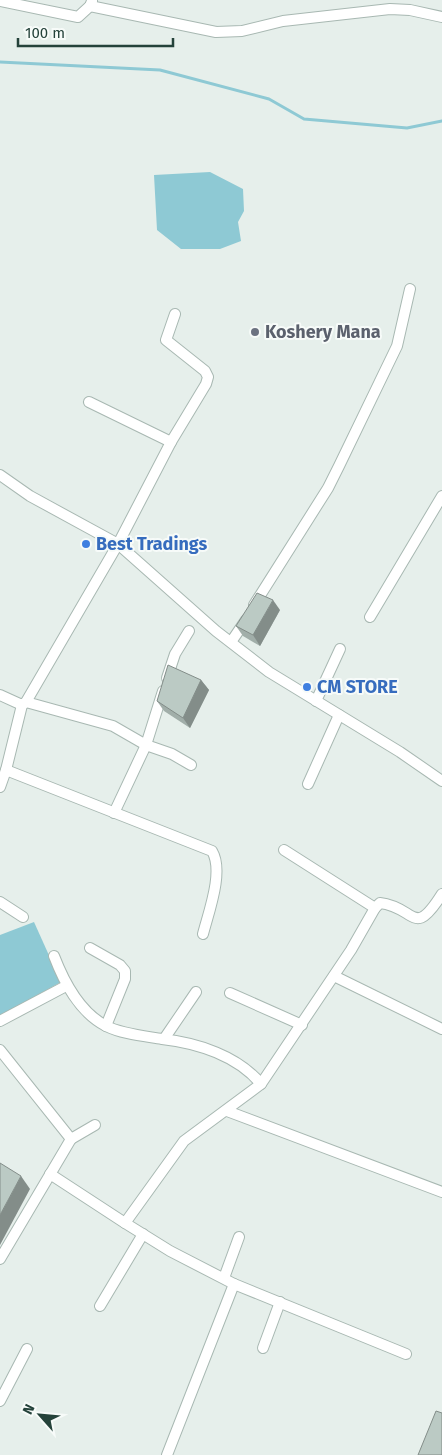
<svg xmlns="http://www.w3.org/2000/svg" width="442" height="1455" font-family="'Fira Sans',sans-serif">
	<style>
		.water { fill: #8ec9d4 }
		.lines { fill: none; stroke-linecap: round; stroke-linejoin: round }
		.stream { stroke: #8ec9d4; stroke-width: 3 }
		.minor-casing { stroke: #a8b8b2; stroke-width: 12 }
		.minor { stroke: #fff; stroke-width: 10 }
		.wall { fill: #a1aea9 }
		.shaded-wall { fill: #838d89 }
		.building { fill: #bbcac4; stroke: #838d89 }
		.worship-dot { fill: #6b7280; stroke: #f7fbf9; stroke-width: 2 }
		.shop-dot { fill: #3f7fe0; stroke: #f7fbf9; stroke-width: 2 }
		.labels { text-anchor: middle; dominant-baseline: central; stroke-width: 4; stroke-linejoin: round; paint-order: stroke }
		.worship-label { font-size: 18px; font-weight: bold; fill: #5b616d; stroke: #f7fbf9; text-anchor: start }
		.shop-label { font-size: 18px; font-weight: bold; fill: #366cbe; stroke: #f7fbf9; text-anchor: start }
	</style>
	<rect width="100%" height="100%" fill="#e6efeb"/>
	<g class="water">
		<polygon points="210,172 243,189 244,211 238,222 241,241 220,249 181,249 157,230 154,175"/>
		<polygon points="34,922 61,982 0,1016 0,935"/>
	</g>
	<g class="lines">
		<polyline class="stream" points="0,62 160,70 269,99 304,119 407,128 442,121"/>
		<g class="minor-casing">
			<g id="minor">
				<polyline points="0,1 78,17 90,6 92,1"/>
				<polyline points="90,6 216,32 242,31 283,21 390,9 410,10 442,17"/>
				<polyline points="89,402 171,442"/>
				<polyline points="0,475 30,496 118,544 216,631 269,672 400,752 442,781"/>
				<polyline points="254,605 328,488 339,466 397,346 410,289"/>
				<polyline points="370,617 442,496"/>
				<polyline points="231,642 246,620"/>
				<polyline points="167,678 175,654 189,631"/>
				<polyline points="163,691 146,745 172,754 191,765"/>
				<polyline points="0,695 22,705 26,702 118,544 171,442 206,384 208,377 205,371 166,340 175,314"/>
				<polyline points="316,701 340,649"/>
				<polyline points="26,702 113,726 146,745 114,813"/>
				<path d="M22,705L6,770L212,851C224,871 209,911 203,934"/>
				<polyline points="308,784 339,715"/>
				<polyline points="0,787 6,770"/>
				<polyline points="284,850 375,908"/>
				<polyline points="0,902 23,917"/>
				<polyline points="90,948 120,965 125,971 125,979 106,1026"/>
				<path d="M54,956C64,982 79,1012 106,1026C122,1034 144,1036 162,1039C198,1043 238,1056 261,1084"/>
				<polyline points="334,976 442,1029"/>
				<polyline points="230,993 302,1025"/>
				<polyline points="0,1021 66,986"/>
				<polyline points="164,1039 196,992"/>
				<polyline points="0,1050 71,1139 0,1259"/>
				<polyline points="227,1111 442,1192"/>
				<polyline points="71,1139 95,1125"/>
				<polyline points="50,1174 125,1223"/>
				<polyline points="224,1278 239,1237"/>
				<polyline points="234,1284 406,1354"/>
				<polyline points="100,1306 143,1234"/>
				<polyline points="263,1348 280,1302"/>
				<polyline points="0,1401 27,1349"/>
				<path d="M167,1455L234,1284L170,1251L125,1223L184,1141L261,1084L351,950L375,908L380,903C416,907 413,940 442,894"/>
			</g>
		</g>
		<use href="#minor" class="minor"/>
	</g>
	<g class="wall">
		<polygon points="280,610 260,646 243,636 236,626"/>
		<polygon points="201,680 209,690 190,728 164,711 157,701"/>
	</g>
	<g class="shaded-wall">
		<polygon points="273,600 280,610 260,646 253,635"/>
		<polygon points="201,680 209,690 190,728 183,718"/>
		<polygon points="21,1176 30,1189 0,1245 0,1215"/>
	</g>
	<g class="building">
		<polygon points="257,593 273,600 253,635 236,626"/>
		<polygon points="168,665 201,680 183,718 157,701"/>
		<polygon points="0,1163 21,1176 0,1215"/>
		<polygon points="436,1411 442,1413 442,1455 418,1455"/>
	</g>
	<circle class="worship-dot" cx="255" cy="332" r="5"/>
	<g class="shop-dot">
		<circle cx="86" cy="544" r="5"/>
		<circle cx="307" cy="687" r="5"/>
	</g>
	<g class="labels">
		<g class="worship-label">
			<text x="265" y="332">Koshery Mana</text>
		</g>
		<g class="shop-label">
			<text x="96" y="544">Best Tradings</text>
			<text x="317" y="687">CM STORE</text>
		</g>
	</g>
	<g transform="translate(40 1415) rotate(297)" stroke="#f7fbf9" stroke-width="4" paint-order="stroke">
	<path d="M0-4L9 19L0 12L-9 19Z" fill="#24423a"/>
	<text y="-8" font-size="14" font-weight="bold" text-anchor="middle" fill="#24423a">N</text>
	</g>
	<path d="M18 38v8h155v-8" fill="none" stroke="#24423a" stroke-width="2.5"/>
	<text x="25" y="38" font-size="15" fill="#24423a" stroke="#f7fbf9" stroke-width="4" paint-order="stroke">100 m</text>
</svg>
